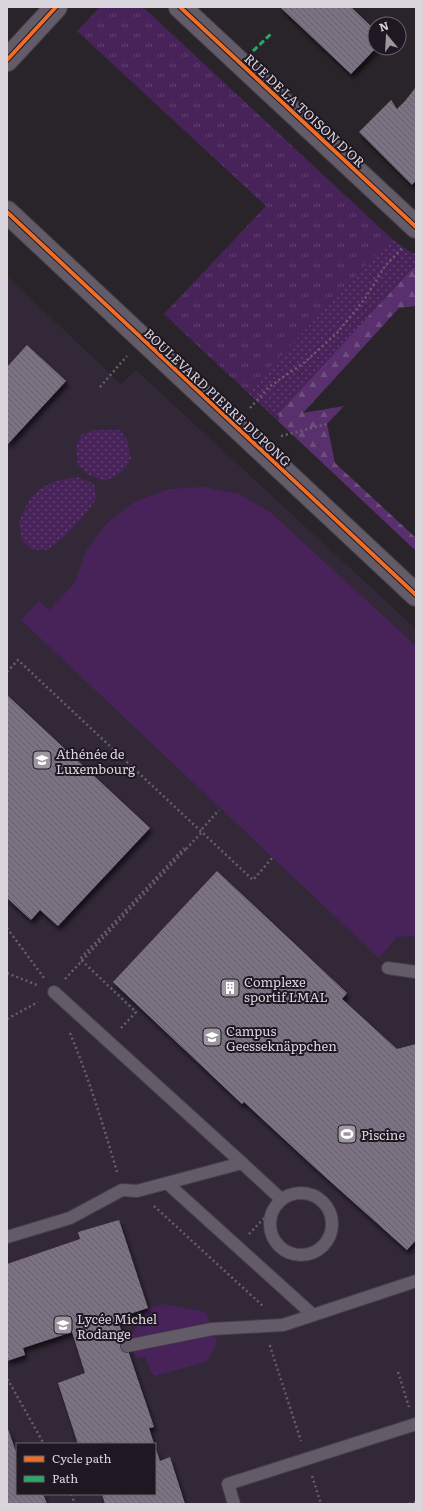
<svg xmlns="http://www.w3.org/2000/svg" width="423" height="1511" font-family="Literata,serif">
	<style>
		.built { fill: #322838; fill-rule: evenodd }
		.grass { fill: url(#grass-dots) }
		.forest { fill: url(#forest-firs) }
		.park { fill: url(#park-tufts) }
		.pitch { fill: #48235a }
		.building { fill: url(#building-back-hatch); filter: url(#shadow) }
		.lines { fill: none; stroke-linecap: round; stroke-linejoin: round }
		.service-casing { stroke: #444146; stroke-width: 14 }
		.minor-casing { stroke: #444146; stroke-width: 24 }
		.tertiary-casing { stroke: #444146; stroke-width: 24 }
		.path { stroke: #67606b; stroke-width: 2.5; stroke-dasharray: 2 3; stroke-linecap: butt }
		.service { stroke: #645b69; stroke-width: 12 }
		.minor { stroke: #645b69; stroke-width: 22 }
		.tertiary { stroke: #645b69; stroke-width: 22 }
		.path-bridge { stroke: #67606b; stroke-width: 2.5; stroke-dasharray: 2 3; stroke-linecap: butt }
		.quiet { stroke: #26ab63; stroke-width: 3; stroke-dasharray: 6 3; stroke-linecap: butt }
		.cycleway-casing { stroke: #1f1823; stroke-width: 6 }
		.cycleway { stroke: #ee6e29; stroke-width: 4 }
		.labels { text-anchor: middle; dominant-baseline: central; stroke-width: 4; stroke-linejoin: round; paint-order: stroke }
		.street-label { font-size: 13px; fill: #dad5dd; stroke: #1f1823 }
		.poi-label { font-size: 13px; fill: #dad5dd; stroke: #1f1823; text-anchor: start }
	</style>
	<defs>
		<pattern id="grass-dots" width="8" height="8" patternUnits="userSpaceOnUse"><rect width="8" height="8" fill="#48235a"/><path d="M2 2h.1M6 6h.1" fill="none" stroke="#624271" stroke-width="1.8" stroke-linecap="round"/></pattern>
		<pattern id="forest-firs" width="22" height="20" patternUnits="userSpaceOnUse"><rect width="22" height="20" fill="#59306d"/><path d="M5 1l3.5 6h-7zM16 11l3.5 6h-7z" fill="#704d81"/></pattern>
		<pattern id="park-tufts" width="24" height="20" patternUnits="userSpaceOnUse"><rect width="24" height="20" fill="#48235a"/><path d="M3 7l-1-3M5 7V3M7 7l1-3M15 17l-1-3M17 17v-4M19 17l1-3" fill="none" stroke="#624271"/></pattern>
		<pattern id="building-back-hatch" width="6" height="6" patternUnits="userSpaceOnUse"><rect width="6" height="6" fill="#7d7284"/><path d="M-1 5l2 2M0 0l6 6M5-1l2 2" fill="none" stroke="#655e6a"/></pattern>
		<filter id="shadow"><feDropShadow dx="2.5" dy="4.5" stdDeviation="2" flood-color="#0009"/></filter>
	</defs>
	<rect width="100%" height="100%" fill="#28242a"/>
	<path class="built" d="M7,276L121,384L136,370L416,629V1504H7ZM17,1444H155V1494H17Z"/>
	<g class="grass">
		<polygon points="391,238 403,247 416,255 416,267 412,269 279,413 279,422 247,392"/>
		<polygon points="95,430 120,430 127,440 131,458 122,472 106,481 89,475 78,465 76,447 81,435"/>
		<path d="M77,477L94,484L96,499C83,519 67,535 48,550H32L22,541L19,522L29,500L39,490L52,482Z"/>
	</g>
	<polygon class="forest" points="416,267 416,306 399,308 303,413 344,406 327,424 335,463 416,538 416,551 279,422 279,413 412,269"/>
	<polygon class="park" points="100,7 143,7 391,238 247,392 164,314 266,206 77,31"/>
	<g class="pitch">
		<polygon points="205,487 239,494 270,512 416,646 416,936 397,937 379,958 21,620 39,601 49,610 74,584 86,551 108,522 136,501 169,489"/>
		<polygon points="163,1304 206,1312 217,1344 206,1362 155,1376 151,1372 145,1357 136,1358 131,1342 132,1334 148,1308"/>
	</g>
	<g class="building">
		<polygon points="280,7 351,7 375,30 375,48 376,48 351,74"/>
		<polygon points="416,87 416,180 412,185 359,132 391,100 397,109 405,101"/>
		<polygon points="27,345 66,381 7,445 7,367"/>
		<polygon points="7,695 150,828 58,926 40,910 31,920 7,898"/>
		<polygon points="217,871 347,993 342,999 397,1049 416,1044 416,1240 407,1250 313,1166 244,1102 242,1104 113,982"/>
		<polygon points="119,1220 148,1308 117,1318 154,1427 149,1428 154,1444 109,1444 108,1442 102,1444 78,1444 58,1383 85,1373 72,1332 23,1348 25,1355 7,1361 7,1264 80,1239 78,1232"/>
		<polygon points="7,1426 17,1455 17,1494 43,1494 47,1504 7,1504"/>
		<polygon points="155,1447 160,1461 170,1457 185,1504 105,1504 102,1494 155,1494"/>
	</g>
	<g class="lines">
		<g class="service-casing">
			<g id="service">
				<polyline points="388,968 416,972"/>
				<polyline points="242,1163 281,1199"/>
				<polyline points="167,1183 313,1315"/>
				<circle cx="301" cy="1224" r="31"/>
				<polyline points="7,1237 70,1218 122,1190 137,1191 242,1163 54,992"/>
				<polyline points="127,1346 212,1329 283,1325 416,1281"/>
				<polyline points="234,1504 228,1484 416,1424"/>
			</g>
		</g>
		<g class="minor-casing">
			<g id="minor">
				<polyline points="180,7 416,227"/>
				<polyline points="7,60 56,7"/>
			</g>
		</g>
		<g class="tertiary-casing">
			<polyline id="tertiary" points="7,212 416,595"/>
		</g>
		<g class="path">
			<polyline points="100,387 127,356"/>
			<polyline points="250,408 269,387 305,362 337,333 364,300 385,266 403,247"/>
			<polyline points="281,436 327,424"/>
			<polyline points="7,672 18,660 253,880 273,857"/>
			<polyline points="202,829 219,810"/>
			<polyline points="186,849 202,832"/>
			<polyline points="7,928 44,978"/>
			<polyline points="7,973 37,985"/>
			<polyline points="7,1019 38,1002"/>
			<polyline points="121,1028 136,1012 80,959 184,848"/>
			<path d="M70,1033C89,1079 103,1124 117,1172"/>
			<polyline points="154,1206 264,1307"/>
			<polyline points="249,1234 269,1213"/>
			<polyline points="271,1346 270,1346 301,1441"/>
			<polyline points="398,1372 409,1407"/>
			<polyline points="7,1381 8,1380 44,1444"/>
			<polyline points="312,1476 321,1504"/>
			<polyline points="71,1494 75,1504"/>
			<polyline points="409,1504 416,1502"/>
		</g>
		<use href="#service" class="service"/>
		<use href="#minor" class="minor"/>
		<use href="#tertiary" class="tertiary"/>
		<polyline class="path-bridge" points="65,979 186,849"/>
		<polyline class="quiet" points="253,51 271,34"/>
		<g class="cycleway-casing">
			<g id="cycleway">
				<polyline points="180,7 416,227"/>
				<polyline points="7,60 56,7"/>
				<polyline points="7,212 416,595"/>
			</g>
		</g>
		<use href="#cycleway" class="cycleway"/>
	</g>
	<defs>
		<g id="school-square" transform="scale(1)"><rect x="-9" y="-9" width="18" height="18" rx="4" fill="#9c979e" stroke="#1f1823"/><path d="M0-5L7-2L0 1L-7-2ZM-4 1L0 2.5L4 1V4Q0 6-4 4Z" fill="#fff"/></g>
		<g id="building-square" transform="scale(1)"><rect x="-9" y="-9" width="18" height="18" rx="4" fill="#9c979e" stroke="#1f1823"/><path d="M-4-6H4V6H1V3H-1V6H-4ZM-2.5-4.3h1.7v1.8h-1.7ZM.8-4.3h1.7v1.8H.8ZM-2.5-1h1.7V.8h-1.7ZM.8-1h1.7V.8H.8Z" fill="#fff"/></g>
		<g id="stadium-square" transform="scale(1)"><rect x="-9" y="-9" width="18" height="18" rx="4" fill="#9c979e" stroke="#1f1823"/><path d="M0-5a6.5 5 0 1 0 0 10a6.5 5 0 1 0 0-10ZM-3.5-1.8h7v3.6h-7Z" fill="#fff"/></g>
	</defs>
	<g fill-rule="evenodd">
		<use href="#school-square" x="42" y="760"/>
		<use href="#building-square" x="230" y="988"/>
		<use href="#school-square" x="212" y="1037"/>
		<use href="#stadium-square" x="347" y="1134"/>
		<use href="#school-square" x="63" y="1325"/>
	</g>
	<g class="labels">
		<g class="street-label">
			<text transform="translate(305 110) rotate(43)">RUE DE LA TOISON D'OR</text>
			<text transform="translate(218 397) rotate(43)">BOULEVARD PIERRE DUPONG</text>
		</g>
		<g class="poi-label">
			<text x="56" y="753">Athénée de<tspan x="56" dy="15">Luxembourg</tspan></text>
			<text x="244" y="981">Complexe<tspan x="244" dy="15">sportif LMAL</tspan></text>
			<text x="226" y="1030">Campus<tspan x="226" dy="15">Geesseknäppchen</tspan></text>
			<text x="361" y="1134">Piscine</text>
			<text x="77" y="1318">Lycée Michel<tspan x="77" dy="15">Rodange</tspan></text>
		</g>
	</g>
	<rect width="423" height="1511" fill="none" stroke="#dad5dd" stroke-width="16"/>
	<rect x="16" y="1443" width="140" height="52" fill="#1f1823" stroke="#6a646d"/>
	<rect x="24" y="1456" width="20" height="6" fill="#ee6e29" stroke="#6a646d"/>
	<text x="52" y="1463" font-size="12" fill="#dad5dd">Cycle path</text>
	<rect x="24" y="1476" width="20" height="6" fill="#26ab63" stroke="#6a646d"/>
	<text x="52" y="1483" font-size="12" fill="#dad5dd">Path</text>
	<g transform="translate(387 36) rotate(342)"><circle r="19" fill="#1f1823" stroke="#6a646d"/>
	<path d="M0-3L7 15L0 10L-7 15Z" fill="#9c979e"/>
	<text y="-6" font-size="11" font-weight="bold" text-anchor="middle" fill="#dad5dd">N</text>
	</g>
</svg>
